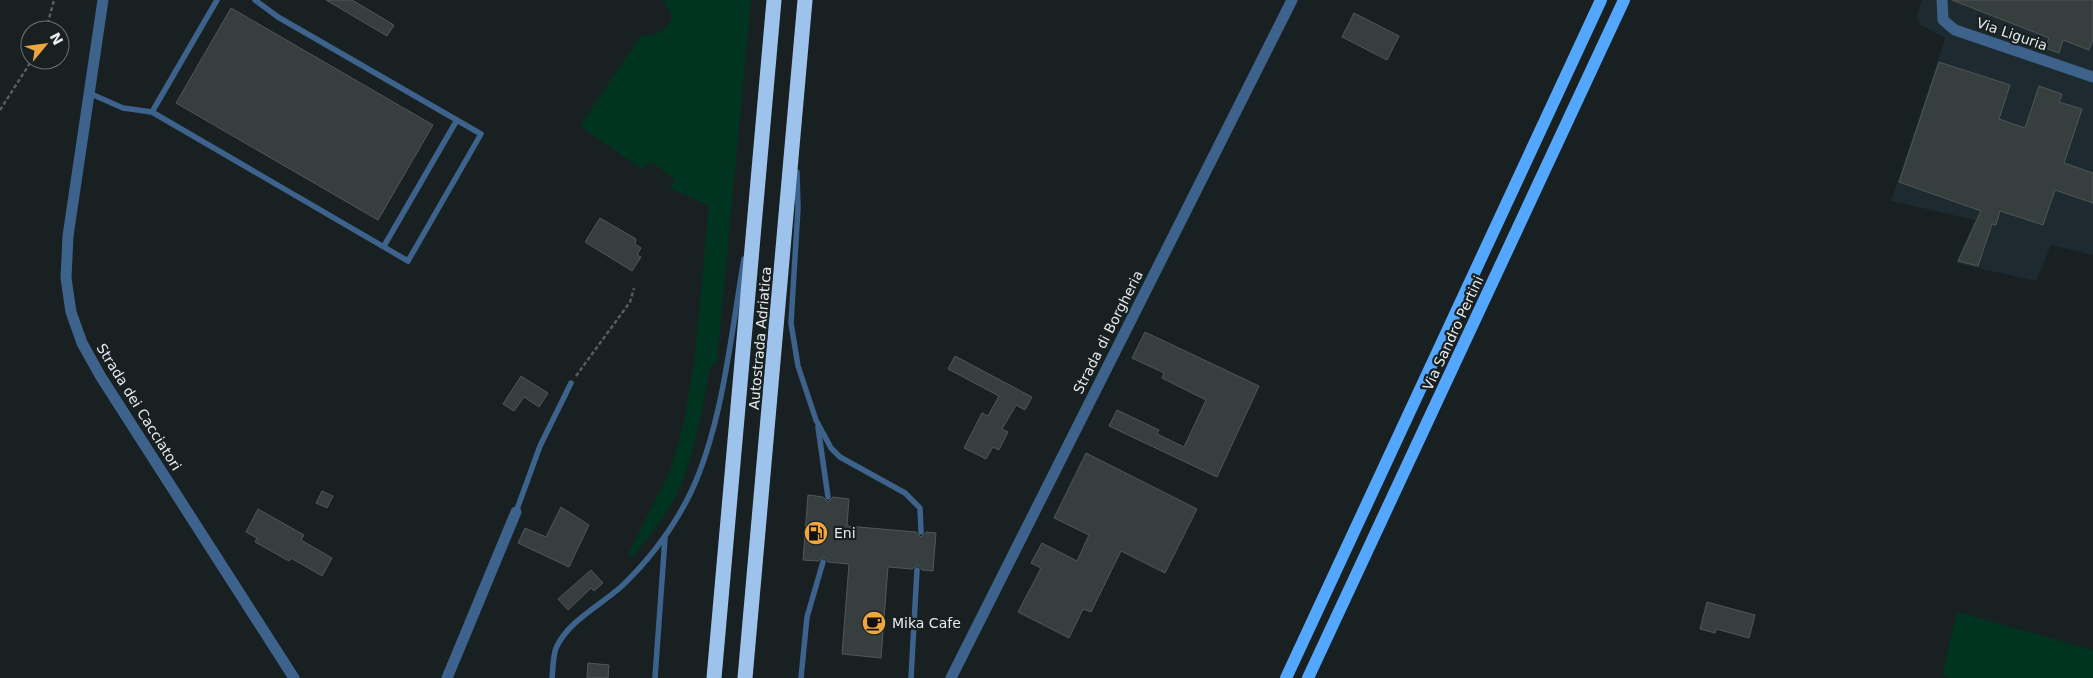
<svg xmlns="http://www.w3.org/2000/svg" width="2093" height="678" font-family="'DejaVu Sans',sans-serif">
	<style>
		.built { fill: #1d2a2f }
		.green { fill: #003420 }
		.building { fill: #373f3e; stroke: #4f5757 }
		.lines { fill: none; stroke-linecap: round; stroke-linejoin: round }
		.path { stroke: #575d5f; stroke-width: 2.5; stroke-dasharray: 4 2.5; stroke-linecap: butt }
		.service { stroke: #3d638d; stroke-width: 5.5 }
		.minor { stroke: #3d638d; stroke-width: 11 }
		.primary { stroke: #54a7fe; stroke-width: 12 }
		.motorway { stroke: #9dc2eb; stroke-width: 15 }
		.labels { text-anchor: middle; dominant-baseline: central; stroke-width: 4.5; stroke-linejoin: round; paint-order: stroke }
		.street-label { font-size: 14px; fill: #e6ebec; stroke: #192022 }
		.poi-label { font-size: 14px; fill: #e6ebec; stroke: #192022; text-anchor: start }
	</style>
	<rect width="100%" height="100%" fill="#192022"/>
	<polygon class="built" points="1922,0 2093,0 2093,255 2051,245 2036,281 1956,263 1975,220 1891,201 1945,38 1921,25 1916,18"/>
	<g class="green">
		<path d="M664,0H751L717,362L710,367C702,409 696,452 678,491C667,515 649,536 632,557L628,554L670,471L684,423L695,356L709,206L670,188L675,179L651,162L641,169L580,126L641,35C655,37 668,31 672,17Z"/>
		<polygon points="1957,612 2093,650 2093,678 1951,678 1942,675"/>
	</g>
	<g class="building">
		<polygon points="326,0 352,0 394,25 387,36"/>
		<polygon points="1952,0 2093,0 2093,39 2089,50 2063,40 2059,53 2045,48 2049,38"/>
		<polygon points="231,8 433,125 378,220 176,103"/>
		<polygon points="1354,13 1399,36 1387,60 1342,37"/>
		<polygon points="1939,62 2010,85 1999,119 2025,128 2039,86 2062,94 2059,102 2082,109 2064,163 2093,173 2093,203 2055,190 2043,225 2000,211 1996,225 1992,224 1978,266 1958,261 1981,211 1899,182"/>
		<polygon points="600,218 636,239 635,244 641,248 637,255 641,257 632,271 585,242"/>
		<polygon points="1145,332 1259,386 1217,477 1109,426 1117,410 1159,430 1157,434 1184,447 1206,400 1162,378 1164,373 1132,358"/>
		<polygon points="955,356 1032,397 1025,410 1016,405 1002,429 1008,432 999,450 993,447 986,459 964,448 982,413 988,416 999,396 948,369"/>
		<polygon points="521,376 548,393 539,407 524,397 514,411 503,404"/>
		<polygon points="1086,453 1197,509 1165,573 1121,551 1091,612 1083,609 1069,638 1018,612 1041,568 1031,563 1042,543 1077,561 1089,535 1054,518"/>
		<polygon points="322,491 333,496 327,508 316,503"/>
		<polygon points="808,495 823,497 828,502 833,497 849,499 847,526 916,532 921,537 926,532 936,533 933,571 922,570 918,565 912,569 888,567 881,658 842,654 849,564 828,562 824,557 818,561 803,560"/>
		<polygon points="561,507 589,525 569,567 518,543 525,528 546,537"/>
		<polygon points="258,509 304,535 301,540 332,558 322,576 291,558 289,561 255,542 257,538 246,532"/>
		<polygon points="591,570 603,583 594,591 591,588 568,610 558,599"/>
		<polygon points="1707,602 1755,615 1749,638 1716,629 1715,633 1700,629"/>
		<polygon points="588,663 609,665 608,678 587,678"/>
	</g>
	<g class="lines">
		<g class="path">
			<polyline points="46,30 54,0"/>
			<polyline points="0,110 32,60"/>
			<polyline points="576,376 630,302 634,288"/>
		</g>
		<g class="service">
			<polyline points="89,93 123,108 152,112 408,261 481,134 278,17 255,0"/>
			<polyline points="152,112 217,0"/>
			<polyline points="797,172 798,208 791,323 798,366 816,420 831,448 840,457 905,493 920,508 921,532"/>
			<polyline points="384,246 457,120"/>
			<polyline points="818,427 828,497"/>
			<polyline points="516,512 540,446 571,383"/>
			<path d="M552,678C553,669 553,656 556,648C568,621 601,605 622,586C650,559 674,527 691,492C723,424 731,333 744,259"/>
			<polyline points="655,678 665,538"/>
			<polyline points="801,678 807,617 823,562"/>
			<polyline points="911,678 917,570"/>
		</g>
		<g class="minor">
			<polyline points="103,0 68,236 66,278 71,312 82,343 101,377 294,678"/>
			<polyline points="1942,0 1943,20 1955,30 2093,77"/>
			<polyline points="447,678 516,512"/>
			<polyline points="951,678 1292,0"/>
		</g>
		<g class="primary">
			<polyline points="1286,678 1601,0"/>
			<polyline points="1308,678 1624,0"/>
		</g>
		<g class="motorway">
			<polyline points="714,678 774,0"/>
			<polyline points="745,678 805,0"/>
		</g>
	</g>
	<defs>
		<g id="fuel-disc" transform="scale(1.25)"><circle r="9.5" fill="#f0a63e" stroke="#192022"/><path d="M-5.5-6h7V0h2V4h1.3V-2.5L3-4.5l.8-.8L6-3V5H2.5V1h-1V6h-7ZM-4.2-4.7v3.2H.2V-4.7Z" fill="#111"/></g>
		<g id="cafe-disc" transform="scale(1.25)"><circle r="9.5" fill="#f0a63e" stroke="#192022"/><path d="M-5.5-4.5H6V0H3Q3 3.5 0 3.5H-2.5Q-5.5 3.5-5.5 0ZM3-3.2v2h1.7v-2ZM-6 4.5H4V6H-6Z" fill="#111"/></g>
	</defs>
	<g fill-rule="evenodd">
		<use href="#fuel-disc" x="816" y="533"/>
		<use href="#cafe-disc" x="874" y="623"/>
	</g>
	<g class="labels">
		<g class="street-label">
			<text transform="translate(2012 34) rotate(19)">Via Liguria</text>
			<text transform="translate(1108 332) rotate(-63)">Strada di Borgheria</text>
			<text transform="translate(1453 333) rotate(-65)">Via Sandro Pertini</text>
			<text transform="translate(760 338) rotate(-85)">Autostrada Adriatica</text>
			<text transform="translate(139 407) rotate(58)">Strada dei Cacciatori</text>
		</g>
		<g class="poi-label">
			<text x="834" y="533">Eni</text>
			<text x="892" y="623">Mika Cafe</text>
		</g>
	</g>
	<g transform="translate(45 45) rotate(61)"><circle r="24" fill="#192022" stroke="#6b7173"/>
	<path d="M0-4L9 19L0 12L-9 19Z" fill="#f0a63e"/>
	<text y="-8" font-size="14" font-weight="bold" text-anchor="middle" fill="#e6ebec">N</text>
	</g>
</svg>
